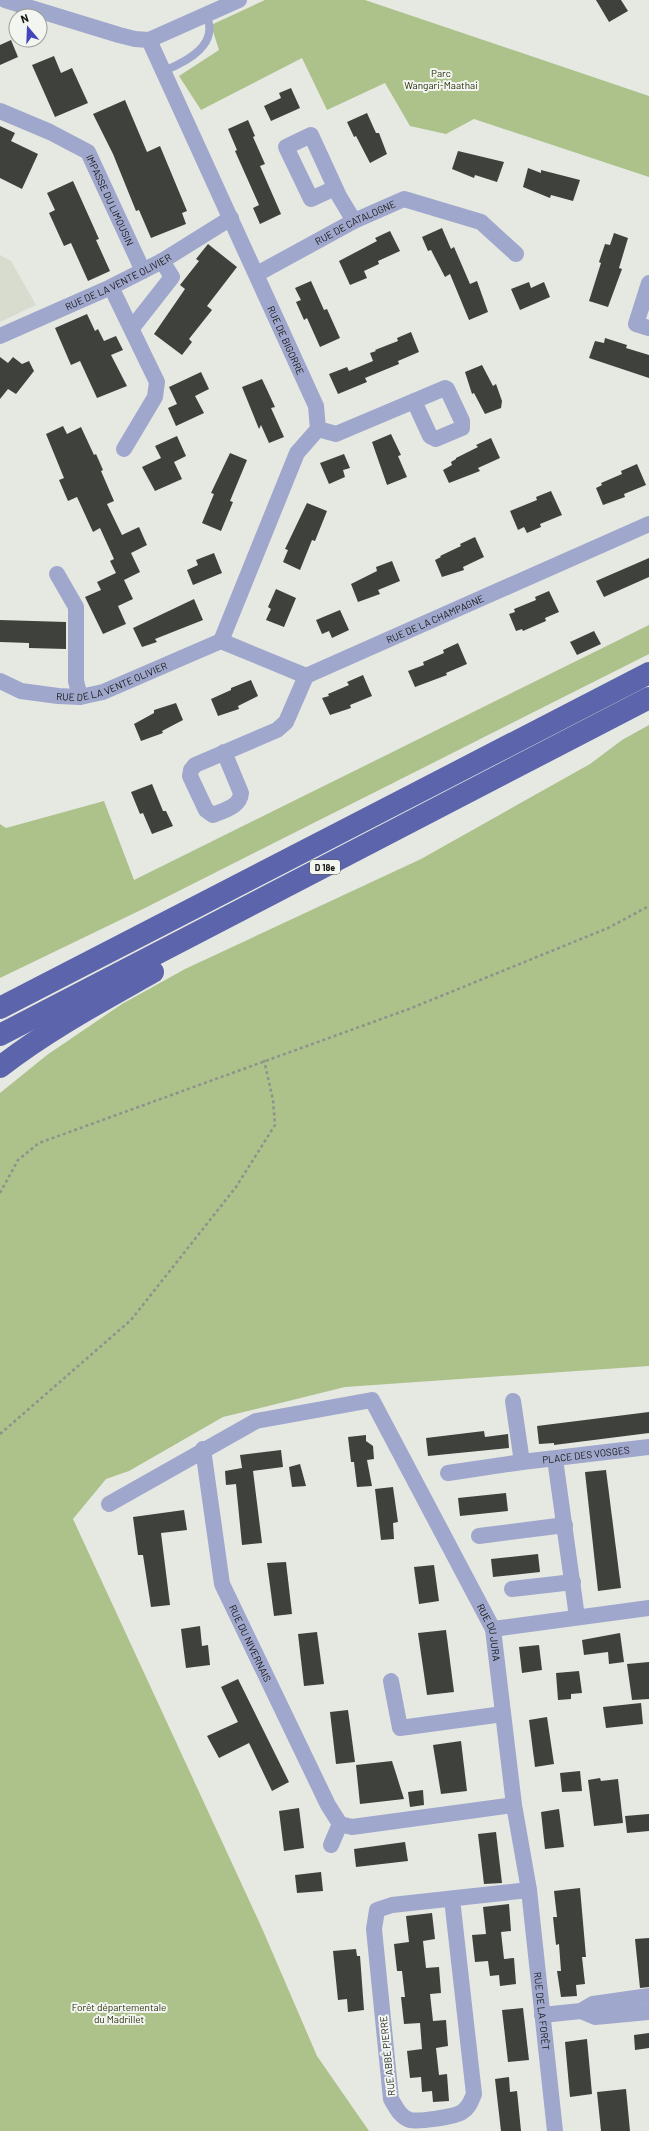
<svg xmlns="http://www.w3.org/2000/svg" width="649" height="2131" font-family="Barlow,sans-serif">
	<style>
		.built { fill: #d7dccf }
		.green { fill: #adc18b }
		.building { fill: #3f413c }
		.lines { fill: none; stroke-linecap: round; stroke-linejoin: round }
		.path { stroke: #8f928c; stroke-width: 2.5; stroke-dasharray: 3 3; stroke-linecap: butt }
		.service { stroke: #a0a7cc; stroke-width: 8 }
		.minor { stroke: #a0a7cc; stroke-width: 16 }
		.trunk { stroke: #5c64ab; stroke-width: 22 }
		.labels { text-anchor: middle; dominant-baseline: central; stroke-width: 4; stroke-linejoin: round; paint-order: stroke }
		.shield { fill: #f3f6f0; stroke: #585a56; stroke-width: 1 }
		.shield-label { font-size: 9px; font-weight: bold; fill: #161714 }
		.park-label { font-size: 10px; fill: #242f0a; stroke: #f3f6f0 }
		.street-label { font-size: 10px; fill: #161714; stroke: #f3f6f0 }
	</style>
	<rect width="100%" height="100%" fill="#e6e9e2"/>
	<polygon class="built" points="0,255 11,261 36,305 0,322"/>
	<g class="green">
		<polygon points="265,0 365,0 649,96 649,177 474,119 446,134 410,126 385,83 327,110 302,58 201,110 179,76 219,50 211,25"/>
		<polygon points="649,625 649,654 147,907 0,978 0,824 6,828 104,801 134,880"/>
		<polygon points="649,725 649,1366 345,1387 223,1417 129,1471 106,1479 73,1519 261,1926 317,2056 369,2131 0,2131 0,1093 47,1055 122,1004 185,969 421,859 590,764 622,740"/>
	</g>
	<g class="building">
		<polygon points="596,0 621,0 628,11 609,22"/>
		<polygon points="11,40 18,57 0,65 0,45"/>
		<polygon points="54,56 61,73 72,68 88,103 55,117 32,65"/>
		<polygon points="291,88 300,108 271,121 264,106 281,98 279,93"/>
		<polygon points="125,100 147,152 160,146 187,211 182,213 186,224 151,238 139,210 136,211 113,154 93,114"/>
		<polygon points="367,113 376,133 379,133 387,154 370,163 356,136 354,137 347,122"/>
		<polygon points="248,120 255,136 253,137 265,164 260,166 281,214 260,224 253,208 259,205 235,151 237,150 228,129"/>
		<polygon points="0,126 15,133 11,141 38,154 22,189 0,178"/>
		<polygon points="458,151 504,162 497,182 475,175 474,178 452,169"/>
		<polygon points="528,168 541,173 541,170 580,180 573,201 551,195 550,198 523,187"/>
		<polygon points="73,181 99,239 96,240 110,271 88,281 71,243 64,246 49,213 55,210 47,193"/>
		<polygon points="442,228 451,249 454,247 470,284 477,281 488,312 469,320 450,274 445,277 431,250 428,251 422,237"/>
		<polygon points="390,231 400,251 378,261 379,264 364,271 367,278 350,285 339,261 377,241 375,238"/>
		<polygon points="614,233 628,238 619,268 622,269 608,307 589,301 601,263 599,262 605,244 610,245"/>
		<polygon points="208,244 237,267 207,306 212,310 189,339 192,342 182,355 154,334 185,289 180,285 199,261 196,259"/>
		<polygon points="311,281 324,310 327,309 340,338 320,347 307,318 304,320 296,302 301,300 295,288"/>
		<polygon points="529,282 531,288 544,282 550,297 520,310 511,289"/>
		<polygon points="87,314 95,331 98,329 104,341 116,336 123,350 111,355 127,386 97,398 80,361 71,365 55,328"/>
		<polygon points="411,332 419,352 398,361 399,364 365,378 367,382 338,394 329,374 347,367 349,371 373,361 370,353 376,351 375,350 398,341 397,338"/>
		<polygon points="605,338 627,345 626,348 649,355 649,378 589,358 595,341 604,343"/>
		<polygon points="0,357 8,363 13,357 22,364 29,361 34,371 16,394 8,389 0,399"/>
		<polygon points="482,365 493,386 496,384 502,401 501,408 485,414 474,393 472,394 465,372"/>
		<polygon points="201,372 209,389 195,396 204,413 176,426 168,408 177,404 169,387"/>
		<polygon points="262,379 275,407 271,408 284,437 269,443 261,425 259,429 242,387"/>
		<polygon points="63,426 67,434 81,427 94,455 96,454 103,470 101,471 114,501 107,504 122,535 139,527 147,545 131,553 140,572 124,580 133,599 118,606 126,624 103,634 85,597 101,590 97,582 116,573 110,561 114,559 100,528 93,532 77,497 68,501 59,480 64,478 46,434"/>
		<polygon points="391,434 401,455 398,456 407,477 387,485 372,442"/>
		<polygon points="177,436 186,456 174,462 182,479 155,491 142,467 161,458 155,446"/>
		<polygon points="491,438 500,458 478,468 480,471 449,483 443,470 452,465 451,462 456,459 456,458 478,447 476,445"/>
		<polygon points="230,453 247,460 230,501 233,502 221,531 202,523 214,494 211,493"/>
		<polygon points="344,454 350,468 343,470 345,477 329,484 320,463"/>
		<polygon points="637,464 646,485 624,494 625,497 603,505 596,488 602,485 601,483 622,474 621,471"/>
		<polygon points="551,491 562,515 540,524 541,527 527,533 524,527 518,530 510,511 537,500 536,497"/>
		<polygon points="307,503 327,511 315,541 312,540 300,570 283,562 288,550 285,549"/>
		<polygon points="475,537 484,557 463,567 464,570 442,577 435,560 441,557 440,556 461,546 460,544"/>
		<polygon points="214,553 222,573 193,585 187,570 198,565 196,560"/>
		<polygon points="649,558 649,577 604,597 596,581"/>
		<polygon points="392,561 400,581 378,590 380,594 358,602 351,584 377,571 376,567"/>
		<polygon points="276,589 296,598 284,627 266,620 271,609 268,607"/>
		<polygon points="549,591 559,612 545,618 546,621 523,631 522,629 516,631 509,614 515,612 514,609 536,600 535,597"/>
		<polygon points="194,599 203,620 155,639 157,642 142,647 133,628"/>
		<polygon points="340,610 349,630 332,638 329,631 322,634 316,620"/>
		<polygon points="0,620 66,622 66,649 29,648 29,643 0,642"/>
		<polygon points="594,631 601,644 577,655 570,642"/>
		<polygon points="458,643 467,664 446,673 447,675 415,687 408,671 424,665 423,662 444,653 443,650"/>
		<polygon points="363,675 372,696 350,705 351,708 330,715 322,698 329,696 328,694 349,685 347,682"/>
		<polygon points="251,680 258,696 238,706 239,709 218,716 211,699 231,690 231,688"/>
		<polygon points="176,703 183,720 162,731 163,733 141,741 134,724 154,713 154,710"/>
		<polygon points="152,784 163,811 166,811 173,826 152,834 143,813 140,814 131,792"/>
		<polygon points="649,1412 649,1433 554,1445 554,1443 539,1444 537,1426"/>
		<polygon points="484,1431 485,1437 508,1434 509,1448 428,1456 426,1438"/>
		<polygon points="366,1435 366,1441 373,1446 374,1459 367,1460 372,1486 357,1487 354,1462 351,1462 348,1437"/>
		<polygon points="281,1450 283,1467 253,1471 262,1543 242,1545 236,1484 226,1485 225,1471 242,1468 240,1455"/>
		<polygon points="300,1464 306,1486 292,1487 289,1467"/>
		<polygon points="606,1470 621,1588 598,1591 585,1472"/>
		<polygon points="393,1487 398,1522 393,1523 394,1539 381,1540 375,1489"/>
		<polygon points="506,1493 508,1511 460,1516 458,1498"/>
		<polygon points="184,1510 187,1530 161,1533 170,1605 151,1607 143,1555 138,1555 133,1517"/>
		<polygon points="538,1554 540,1572 493,1577 491,1559"/>
		<polygon points="286,1562 292,1614 274,1616 267,1563"/>
		<polygon points="434,1565 439,1601 419,1604 414,1567"/>
		<polygon points="200,1626 202,1646 208,1645 210,1665 186,1668 181,1629"/>
		<polygon points="446,1630 454,1692 427,1695 418,1633"/>
		<polygon points="317,1632 324,1684 304,1686 298,1634"/>
		<polygon points="620,1633 624,1662 609,1664 608,1652 584,1655 582,1640"/>
		<polygon points="539,1645 542,1670 522,1673 519,1647"/>
		<polygon points="649,1662 649,1699 632,1700 627,1664"/>
		<polygon points="579,1671 582,1693 571,1694 571,1699 558,1700 556,1673"/>
		<polygon points="238,1679 289,1782 272,1791 249,1743 219,1758 207,1736 238,1722 221,1687"/>
		<polygon points="641,1703 643,1724 606,1728 603,1707"/>
		<polygon points="348,1710 355,1762 336,1764 330,1712"/>
		<polygon points="547,1717 554,1764 535,1767 529,1720"/>
		<polygon points="461,1741 467,1791 441,1794 433,1745"/>
		<polygon points="392,1761 404,1799 360,1804 356,1765"/>
		<polygon points="580,1771 582,1791 562,1792 560,1773"/>
		<polygon points="600,1778 601,1781 618,1779 623,1823 594,1826 588,1780"/>
		<polygon points="423,1790 424,1805 410,1807 408,1792"/>
		<polygon points="299,1808 304,1848 284,1851 279,1811"/>
		<polygon points="559,1809 564,1847 545,1849 541,1812"/>
		<polygon points="649,1814 649,1831 627,1833 625,1816"/>
		<polygon points="496,1832 502,1883 484,1884 478,1834"/>
		<polygon points="405,1842 408,1861 356,1867 354,1849"/>
		<polygon points="321,1872 323,1891 297,1893 295,1875"/>
		<polygon points="580,1888 586,1957 582,1957 585,1984 576,1985 577,1996 561,1997 557,1971 561,1971 559,1944 556,1945 553,1917 557,1917 554,1891"/>
		<polygon points="509,1904 511,1931 501,1932 504,1959 514,1958 516,1984 500,1986 499,1975 490,1976 488,1961 475,1962 472,1935 486,1934 483,1907"/>
		<polygon points="432,1913 435,1939 423,1941 426,1968 439,1967 441,1993 430,1994 433,2021 446,2020 448,2046 436,2048 439,2075 447,2074 449,2101 433,2102 432,2091 422,2092 421,2077 410,2078 407,2051 422,2049 420,2023 404,2024 401,1997 405,1997 402,1971 397,1971 394,1944 409,1942 406,1916"/>
		<polygon points="649,1938 649,1987 640,1988 635,1939"/>
		<polygon points="356,1949 357,1956 360,1956 364,2010 348,2012 347,1999 338,2000 333,1951"/>
		<polygon points="523,2008 529,2060 508,2062 502,2010"/>
		<polygon points="649,2033 649,2048 635,2050 634,2035"/>
		<polygon points="587,2039 592,2094 570,2097 565,2042"/>
		<polygon points="509,2077 510,2092 517,2091 521,2131 501,2131 495,2079"/>
		<polygon points="626,2089 630,2131 601,2131 597,2092"/>
	</g>
	<g class="lines">
		<g class="path">
			<polyline points="0,1193 18,1160 39,1143 409,1009 608,928 649,906"/>
			<polyline points="0,1434 131,1320 236,1187 275,1125 273,1100 264,1060"/>
		</g>
		<path class="service" d="M164,71C188,61 220,44 206,15"/>
		<g class="minor">
			<polyline points="5,0 119,35 135,39 149,40 239,0"/>
			<path id="s1" d="M149,40L316,406L318,429L297,453L221,641"/>
			<path id="s2" d="M0,111L50,132L88,152L143,271"/>
			<polyline points="335,188 311,199 286,147 311,135 339,196 354,221"/>
			<path id="s3" d="M257,274L354,221L404,199L481,222L516,254"/>
			<polyline points="649,283 636,324 649,328"/>
			<polyline points="111,287 157,382 155,397 124,449"/>
			<polyline points="132,328 172,277 162,261"/>
			<path id="s4" d="M0,336L111,287L162,261L231,218"/>
			<polyline points="318,429 336,434 445,388 447,389 462,421 462,428 436,439 430,436 414,401"/>
			<polyline points="57,574 76,607 76,681 80,697"/>
			<path id="s5" d="M221,641L306,676L649,524"/>
			<path id="s6" d="M0,681L21,691L58,696L80,697L103,692L221,641"/>
			<path d="M224,752L241,793C240,807 224,810 213,815L206,810L190,776L191,770L195,765L277,730L286,722L306,676"/>
			<path id="s7" d="M513,1401L522,1462L649,1447"/>
			<path id="s8" d="M203,1449L222,1584L328,1805L340,1824L352,1827L514,1805"/>
			<polyline points="555,1459 577,1617"/>
			<polyline points="448,1473 522,1462"/>
			<path id="s9" d="M109,1504L256,1421L372,1400L493,1629L514,1805L529,1890L555,2131"/>
			<polyline points="479,1536 565,1525"/>
			<polyline points="512,1589 573,1582"/>
			<polyline points="493,1629 649,1608"/>
			<polyline points="391,1681 400,1728 503,1714"/>
			<polyline points="331,1845 340,1824"/>
			<path d="M452,1899L474,2094C471,2101 469,2108 462,2112C455,2117 418,2122 410,2120C400,2117 396,2107 391,2099L374,1929L377,1910L392,1905L529,1890"/>
			<polyline points="581,2011 595,2017 649,2012"/>
			<polyline points="542,2015 581,2011 593,2004 649,1996"/>
		</g>
		<g class="trunk">
			<polyline points="0,1008 649,673"/>
			<polyline points="0,1035 649,698"/>
			<path d="M0,1067C48,1030 100,1002 153,972"/>
		</g>
	</g>
	<g class="labels">
		<rect class="shield" x="310" y="860" width="30" height="14" rx="3"/>
		<g class="shield-label">
			<text x="325" y="867">D 18e</text>
		</g>
		<g class="park-label">
			<text x="441" y="73">Parc<tspan x="441" dy="12">Wangari-Maathai</tspan></text>
			<text x="119" y="2007">Forêt départementale<tspan x="119" dy="12">du Madrillet</tspan></text>
		</g>
		<g class="street-label">
			<text stroke="none"><textPath href="#s2" startOffset="150">IMPASSE DU LIMOUSIN</textPath></text>
			<text stroke="none"><textPath href="#s3" startOffset="111">RUE DE CATALOGNE</textPath></text>
			<text stroke="none"><textPath href="#s4" startOffset="130">RUE DE LA VENTE OLIVIER</textPath></text>
			<text stroke="none"><textPath href="#s1" startOffset="330">RUE DE BIGORRE</textPath></text>
			<text stroke="none"><textPath href="#s5" startOffset="233">RUE DE LA CHAMPAGNE</textPath></text>
			<text stroke="none"><textPath href="#s6" startOffset="117">RUE DE LA VENTE OLIVIER</textPath></text>
			<text stroke="none"><textPath href="#s7" startOffset="126">PLACE DES VOSGES</textPath></text>
			<text stroke="none"><textPath href="#s9" startOffset="548">RUE DU JURA</textPath></text>
			<text stroke="none"><textPath href="#s8" startOffset="202">RUE DU NIVERNAIS</textPath></text>
			<text stroke="none"><textPath href="#s9" startOffset="931">RUE DE LA FORÊT</textPath></text>
			<text transform="translate(387 2056) rotate(-96)">RUE ABBÉ PIERRE</text>
		</g>
	</g>
	<g transform="translate(28 28) rotate(341)"><circle r="19" fill="#f3f6f0" stroke="#9b9d98"/>
	<path d="M0-3L7 15L0 10L-7 15Z" fill="#4345ba"/>
	<text y="-6" font-size="11" font-weight="bold" text-anchor="middle" fill="#161714">N</text>
	</g>
</svg>
